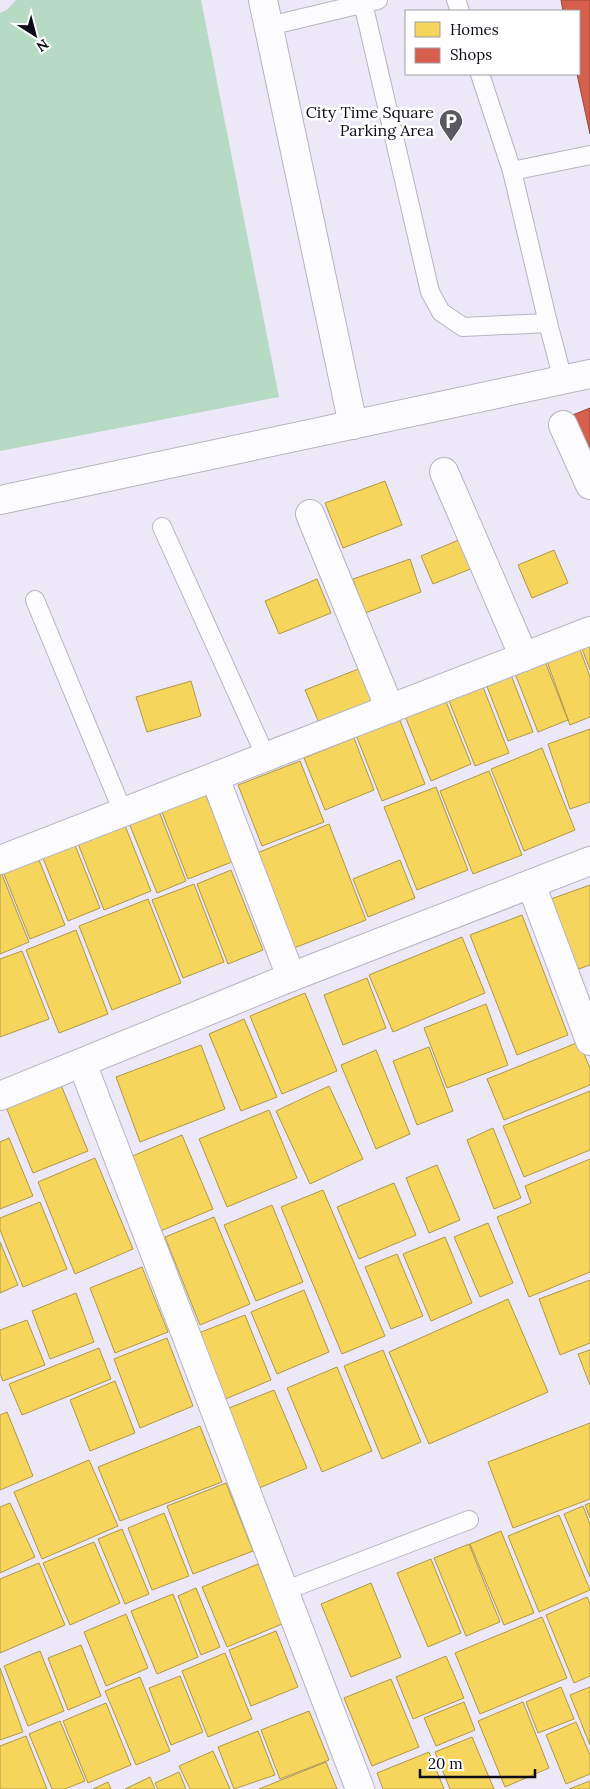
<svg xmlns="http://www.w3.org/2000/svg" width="590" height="1789" font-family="Lora,serif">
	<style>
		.green { fill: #b7dac5 }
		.homes { fill: #f6d55c; stroke: #b09846 }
		.shops { fill: #d6604d; stroke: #99463c }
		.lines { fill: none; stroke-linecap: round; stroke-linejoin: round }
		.lane-casing { stroke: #b7b4c1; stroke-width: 20 }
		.street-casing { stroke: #b7b4c1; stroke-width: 30 }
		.lane { stroke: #fcfcfe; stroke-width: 18 }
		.street { stroke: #fcfcfe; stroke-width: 28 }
		.labels { text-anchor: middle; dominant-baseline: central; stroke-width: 5; stroke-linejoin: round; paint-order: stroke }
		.poi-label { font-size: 16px; fill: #0c0a14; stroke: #fff; text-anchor: end }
	</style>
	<rect width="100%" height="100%" fill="#ece8f7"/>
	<polygon class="green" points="16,0 201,0 279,397 0,451 0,13 7,10"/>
	<g class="homes">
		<polygon points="385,481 402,525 343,548 325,503"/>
		<polygon points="461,539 473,568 433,584 421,556"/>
		<polygon points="554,550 568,583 532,598 518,565"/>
		<polygon points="410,559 421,592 365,613 353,579"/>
		<polygon points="317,579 331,613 279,634 265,601"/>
		<polygon points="590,639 590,670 580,643"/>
		<polygon points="577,641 590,677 590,717 570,725 544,653"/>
		<polygon points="544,659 568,720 538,732 514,671"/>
		<polygon points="366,666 383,708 323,732 305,690"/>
		<polygon points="511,675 533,732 508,741 486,684"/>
		<polygon points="191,681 201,716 147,732 136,697"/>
		<polygon points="481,682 509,753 475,766 447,696"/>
		<polygon points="443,694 471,764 431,781 403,711"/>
		<polygon points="397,713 425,784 382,801 354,730"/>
		<polygon points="590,729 590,802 570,809 548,744"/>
		<polygon points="354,738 374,790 325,810 304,758"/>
		<polygon points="542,748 575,830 524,851 491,769"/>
		<polygon points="300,761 324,822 262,846 238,785"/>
		<polygon points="489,771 522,855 473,874 440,791"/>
		<polygon points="436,787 468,870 417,890 384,807"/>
		<polygon points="204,790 232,862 188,879 160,807"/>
		<polygon points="157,806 186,881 157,893 127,818"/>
		<polygon points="122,818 151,891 104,910 75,836"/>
		<polygon points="329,824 366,920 294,948 257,853"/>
		<polygon points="71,835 100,908 68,921 39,848"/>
		<polygon points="35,850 65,925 30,939 0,864"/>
		<polygon points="400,860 415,898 368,917 353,879"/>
		<polygon points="231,870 263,950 228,964 197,884"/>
		<polygon points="1,872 29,942 0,954 0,873"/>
		<polygon points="194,884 224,962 183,978 152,900"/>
		<polygon points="590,885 590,965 573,971 548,900"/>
		<polygon points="148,899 181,983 112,1010 79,926"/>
		<polygon points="522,915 568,1035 517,1055 470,935"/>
		<polygon points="76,930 108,1014 59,1033 26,950"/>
		<polygon points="462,937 485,993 393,1032 369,975"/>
		<polygon points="22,951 49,1019 0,1037 0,959"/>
		<polygon points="367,978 386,1028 343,1045 324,995"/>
		<polygon points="305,993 337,1071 282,1094 250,1016"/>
		<polygon points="486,1004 508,1065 447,1088 424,1028"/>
		<polygon points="244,1019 277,1097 241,1111 209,1034"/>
		<polygon points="579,1042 590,1068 590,1085 504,1120 487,1079"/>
		<polygon points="201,1045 225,1109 140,1142 116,1077"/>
		<polygon points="429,1047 453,1111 417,1125 393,1061"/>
		<polygon points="376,1050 410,1134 376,1149 341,1065"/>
		<polygon points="61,1085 88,1151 33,1173 6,1107"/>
		<polygon points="329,1086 363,1159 310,1184 276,1111"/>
		<polygon points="590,1091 590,1150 524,1177 503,1126"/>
		<polygon points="269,1110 297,1178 227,1207 199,1139"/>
		<polygon points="493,1128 521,1198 494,1209 467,1140"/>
		<polygon points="182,1135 213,1209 158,1232 128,1158"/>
		<polygon points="9,1138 33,1196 0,1209 0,1142"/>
		<polygon points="95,1158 133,1249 75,1274 38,1182"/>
		<polygon points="590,1159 590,1272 529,1297 497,1217 531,1203 525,1186"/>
		<polygon points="437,1165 460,1220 429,1233 406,1178"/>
		<polygon points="394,1183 416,1235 359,1259 337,1207"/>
		<polygon points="323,1190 385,1336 342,1354 281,1207"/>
		<polygon points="40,1202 67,1269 23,1287 0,1230 0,1218"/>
		<polygon points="272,1205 303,1282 256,1301 224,1225"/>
		<polygon points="214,1217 250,1304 200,1325 165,1237"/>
		<polygon points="488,1223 513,1283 480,1297 454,1237"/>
		<polygon points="445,1237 472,1303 431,1321 403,1254"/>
		<polygon points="0,1242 18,1285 0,1293"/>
		<polygon points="397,1254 423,1316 391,1329 365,1267"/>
		<polygon points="142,1267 168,1332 115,1353 90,1288"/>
		<polygon points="590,1280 590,1343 560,1355 539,1299"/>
		<polygon points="304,1290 329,1352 277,1374 251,1312"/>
		<polygon points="76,1293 94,1342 50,1359 32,1311"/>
		<polygon points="508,1299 548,1392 429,1444 389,1352"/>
		<polygon points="245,1315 271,1380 223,1400 196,1334"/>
		<polygon points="27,1320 45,1365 3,1381 0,1374 0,1330"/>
		<polygon points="167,1338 193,1406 140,1428 114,1359"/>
		<polygon points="99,1348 111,1379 22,1415 9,1384"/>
		<polygon points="383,1350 421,1442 382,1459 344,1366"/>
		<polygon points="590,1350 590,1385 578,1354"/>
		<polygon points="337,1367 372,1451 322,1472 287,1388"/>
		<polygon points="115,1381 135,1433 90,1451 70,1400"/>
		<polygon points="274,1390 307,1468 252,1491 219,1412"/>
		<polygon points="7,1412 33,1476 0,1490 0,1415"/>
		<polygon points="590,1423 590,1499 513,1528 488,1462"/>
		<polygon points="200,1426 222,1482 120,1521 98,1467"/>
		<polygon points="89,1460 118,1526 42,1559 14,1492"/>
		<polygon points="226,1483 253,1551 193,1574 167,1506"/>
		<polygon points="10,1503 35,1557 0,1573 0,1507"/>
		<polygon points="590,1503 590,1518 585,1505"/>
		<polygon points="583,1506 590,1524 590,1577 564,1514"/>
		<polygon points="164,1513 189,1576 152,1590 128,1528"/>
		<polygon points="559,1515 590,1590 539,1612 508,1536"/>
		<polygon points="122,1529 149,1594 125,1604 98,1539"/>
		<polygon points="501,1531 534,1613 504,1625 470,1544"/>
		<polygon points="94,1542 120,1603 70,1625 43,1563"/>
		<polygon points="469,1544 500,1622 466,1636 434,1558"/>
		<polygon points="431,1559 461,1633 428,1647 397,1573"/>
		<polygon points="39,1563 65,1625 0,1653 0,1579"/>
		<polygon points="258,1564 282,1624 227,1647 202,1587"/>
		<polygon points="371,1583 401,1657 351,1677 321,1604"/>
		<polygon points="196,1588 220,1647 201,1655 178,1596"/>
		<polygon points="173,1594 198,1657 157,1674 131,1611"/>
		<polygon points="587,1597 590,1604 590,1676 574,1683 546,1615"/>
		<polygon points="126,1614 148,1668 106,1686 84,1632"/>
		<polygon points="542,1617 567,1678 480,1714 455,1653"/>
		<polygon points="276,1631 298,1687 251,1706 229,1650"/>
		<polygon points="81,1645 101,1696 68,1710 48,1658"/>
		<polygon points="40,1651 64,1711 28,1726 4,1666"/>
		<polygon points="225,1653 252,1719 208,1737 182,1671"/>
		<polygon points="446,1656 464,1698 413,1719 396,1677"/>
		<polygon points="0,1668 23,1732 0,1740"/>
		<polygon points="180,1676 203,1732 171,1745 149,1688"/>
		<polygon points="140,1677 170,1751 136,1765 105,1691"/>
		<polygon points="391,1679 419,1747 372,1766 344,1698"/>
		<polygon points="561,1687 574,1719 538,1733 526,1702"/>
		<polygon points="590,1687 590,1745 570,1695"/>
		<polygon points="464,1702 475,1730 436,1746 424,1718"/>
		<polygon points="523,1702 549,1768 505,1787 478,1721"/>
		<polygon points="106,1703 131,1765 88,1783 63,1721"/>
		<polygon points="309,1711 329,1760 280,1779 261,1730"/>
		<polygon points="60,1721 85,1781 65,1789 52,1789 29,1734"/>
		<polygon points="576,1722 590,1755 590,1774 566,1784 546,1735"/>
		<polygon points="258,1731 275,1775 234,1789 218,1747"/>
		<polygon points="26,1736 47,1789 0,1789 0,1746"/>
		<polygon points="472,1737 494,1789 450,1789 435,1752"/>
		<polygon points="213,1751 230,1789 190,1789 179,1766"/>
		<polygon points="429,1752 444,1789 383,1789 377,1773"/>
		<polygon points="326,1762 337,1789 259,1789"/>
		<polygon points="179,1772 186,1789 158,1789 155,1783"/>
		<polygon points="150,1777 155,1789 125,1789"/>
		<polygon points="590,1781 590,1789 569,1789"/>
		<polygon points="108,1782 111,1789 93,1789"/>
	</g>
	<g class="shops">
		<polygon points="561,0 590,0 590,134 577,74 579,74 579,11 563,11"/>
		<polygon points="590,408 590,465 565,418"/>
	</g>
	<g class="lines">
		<g class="lane-casing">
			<g id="lane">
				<polyline points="456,0 460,11"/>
				<polyline points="363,3 430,292 441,312 463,327 548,323"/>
				<polyline points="269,26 378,0"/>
				<polyline points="480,74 512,171 548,323 563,380"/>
				<polyline points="512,171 590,155"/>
				<polyline points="162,527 266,757"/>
				<polyline points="35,600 123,812"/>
				<polyline points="284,1591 469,1520"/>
			</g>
		</g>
		<g class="street-casing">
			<g id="street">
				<polyline points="263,0 353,425"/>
				<polyline points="563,425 590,485"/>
				<polyline points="444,472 524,657"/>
				<polyline points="0,500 590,374"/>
				<polyline points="310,514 390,709"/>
				<polyline points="215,778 291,977"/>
				<polyline points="0,860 590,631"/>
				<polyline points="531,884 590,1041"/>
				<polyline points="82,1063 360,1789"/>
				<polyline points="0,1096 291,977 590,861"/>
			</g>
		</g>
		<use href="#lane" class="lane"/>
		<use href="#street" class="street"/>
	</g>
	<defs>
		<g id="parking-pin" transform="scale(1.25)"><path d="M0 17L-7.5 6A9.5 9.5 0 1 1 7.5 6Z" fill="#5a5863" stroke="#fff"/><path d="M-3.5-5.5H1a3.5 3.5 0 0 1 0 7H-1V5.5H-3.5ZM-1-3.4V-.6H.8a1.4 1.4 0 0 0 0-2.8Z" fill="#fff"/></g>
	</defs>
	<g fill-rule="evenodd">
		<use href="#parking-pin" x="451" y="121"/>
	</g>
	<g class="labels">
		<g class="poi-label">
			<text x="434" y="112">City Time Square<tspan x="434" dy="18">Parking Area</tspan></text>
		</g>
	</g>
	<rect x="405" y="10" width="175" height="65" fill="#ffffff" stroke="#9e9da1"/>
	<rect x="415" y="22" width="25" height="15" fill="#f6d55c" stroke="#9e9da1"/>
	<text x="450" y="35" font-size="15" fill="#0c0a14">Homes</text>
	<rect x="415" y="48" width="25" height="15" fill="#d6604d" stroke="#9e9da1"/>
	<text x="450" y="60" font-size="15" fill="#0c0a14">Shops</text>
	<g transform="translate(35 35) rotate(144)" stroke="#ffffff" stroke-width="4" paint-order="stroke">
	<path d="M0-4L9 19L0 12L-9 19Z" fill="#0c0a14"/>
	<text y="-8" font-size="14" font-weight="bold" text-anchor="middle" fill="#0c0a14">N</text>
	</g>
	<path d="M420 1769v8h115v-8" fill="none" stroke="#0c0a14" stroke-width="2.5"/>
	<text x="428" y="1769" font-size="15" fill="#0c0a14" stroke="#ffffff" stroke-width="4" paint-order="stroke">20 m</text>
</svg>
